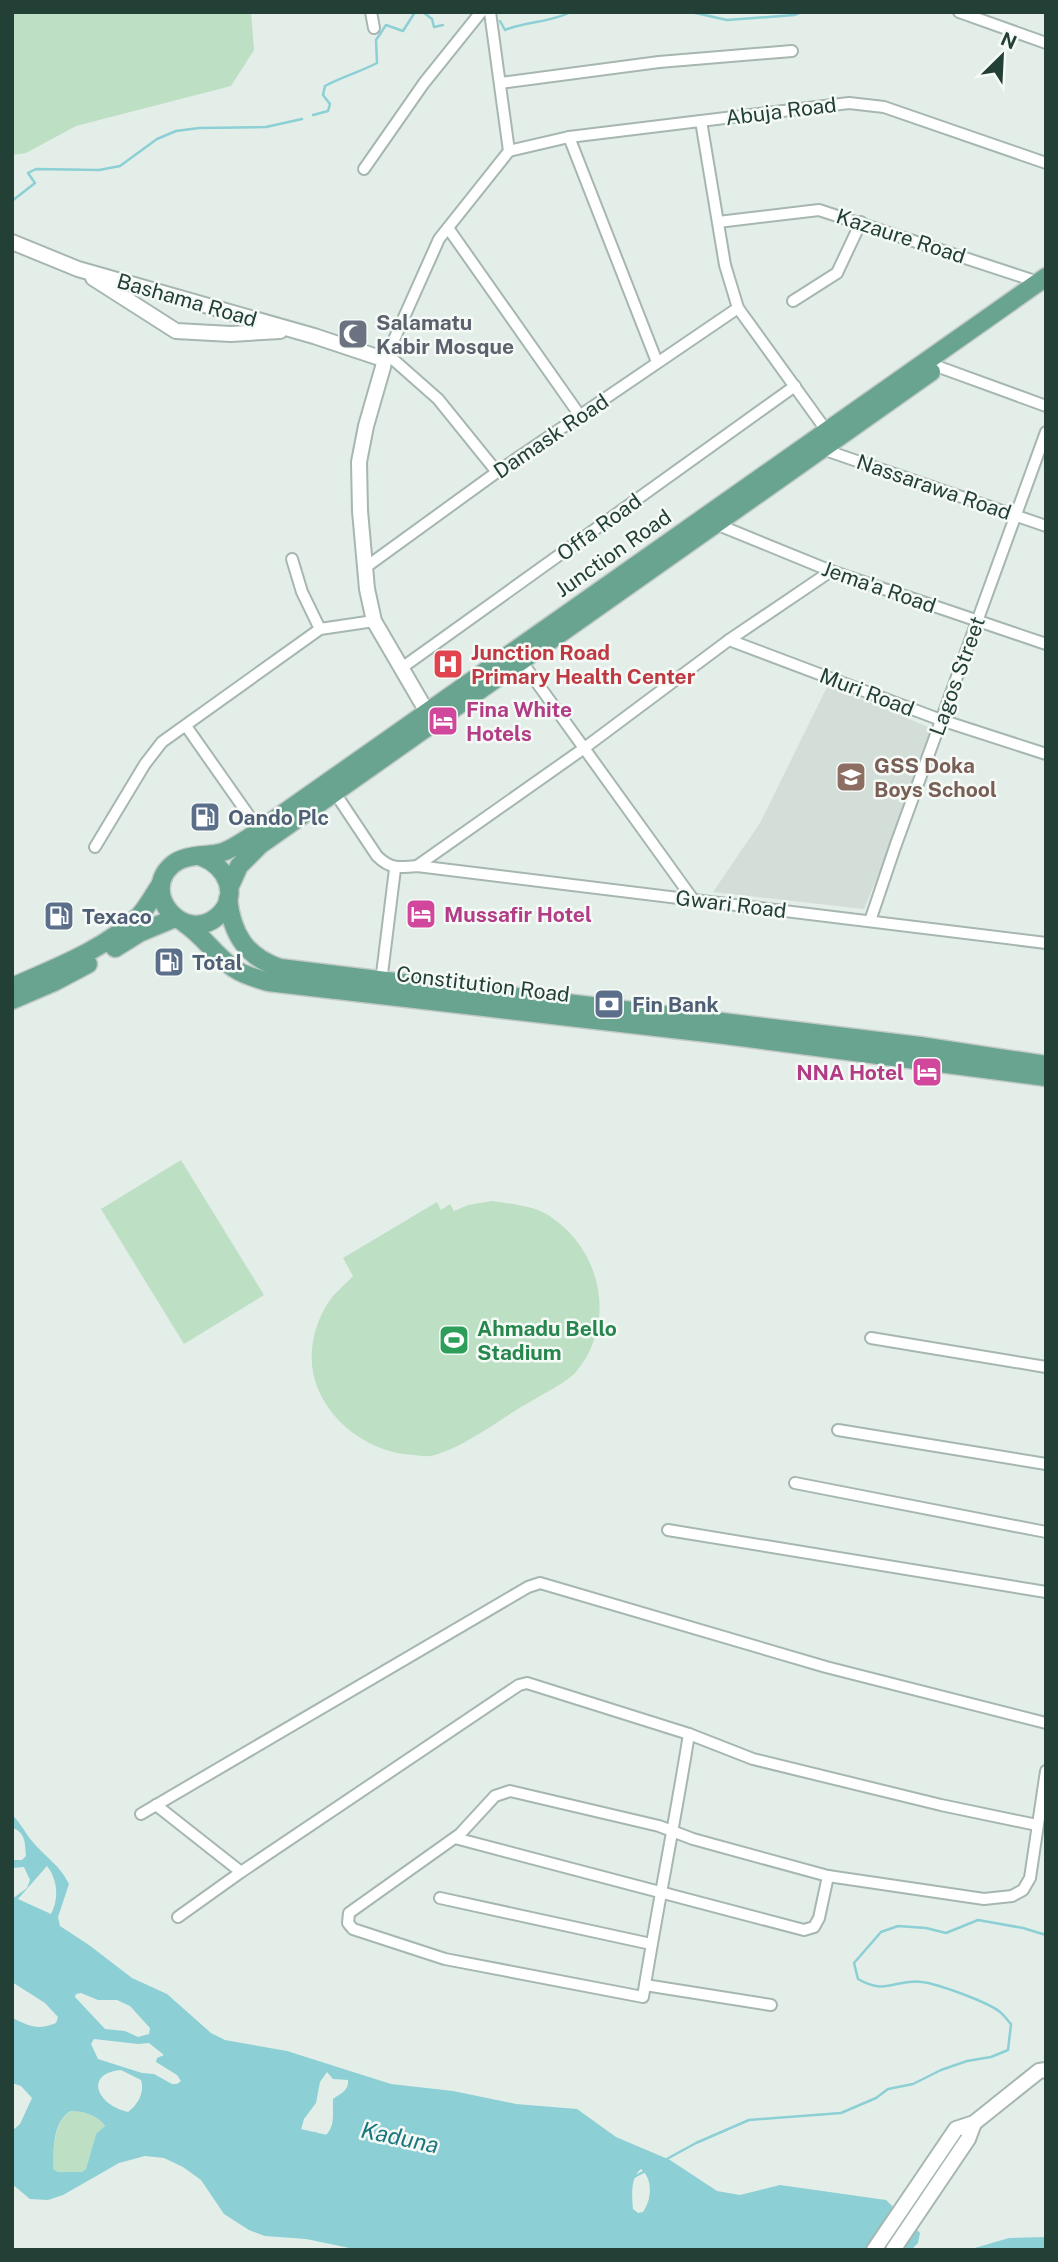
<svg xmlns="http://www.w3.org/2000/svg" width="1058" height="2262" font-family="'Public Sans',sans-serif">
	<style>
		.built { fill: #d2ded7 }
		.green { fill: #bddfc3 }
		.water { fill: #8ccfd4; fill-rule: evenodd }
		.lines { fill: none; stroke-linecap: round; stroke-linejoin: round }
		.stream { stroke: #8ccfd4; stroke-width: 2.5 }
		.river { stroke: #8ccfd4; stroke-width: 16 }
		.minor-casing { stroke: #a6b6b0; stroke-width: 14 }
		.tertiary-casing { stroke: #a6b6b0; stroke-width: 18 }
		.primary-casing { stroke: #c1cac7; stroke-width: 21 }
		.minor { stroke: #fff; stroke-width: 10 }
		.tertiary { stroke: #fff; stroke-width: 14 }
		.primary { stroke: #68a48f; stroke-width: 18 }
		.labels { text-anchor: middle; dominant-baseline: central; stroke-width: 5; stroke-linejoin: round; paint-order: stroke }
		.street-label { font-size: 21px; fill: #234036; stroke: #f5faf7 }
		.worship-label { font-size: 21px; font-weight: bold; fill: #5b616d; stroke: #f5faf7; text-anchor: start }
		.health-label { font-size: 21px; font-weight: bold; fill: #be3a42; stroke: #f5faf7; text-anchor: start }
		.hotel-label { font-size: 21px; font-weight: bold; fill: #b23c85; stroke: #f5faf7; text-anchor: start }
		.education-label { font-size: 21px; font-weight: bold; fill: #785e54; stroke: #f5faf7; text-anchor: start }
		.service-label { font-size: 21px; font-weight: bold; fill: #4e5e75; stroke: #f5faf7; text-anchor: start }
		.leisure-label { font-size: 21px; font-weight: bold; fill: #27864d; stroke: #f5faf7; text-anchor: start }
		.water-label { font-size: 23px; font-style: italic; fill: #1b777e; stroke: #f5faf7 }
	</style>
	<rect width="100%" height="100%" fill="#e4eee9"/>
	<polygon class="built" points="828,685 938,731 864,909 713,892 760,823"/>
	<g class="green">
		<polygon points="12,12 251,12 254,50 231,86 76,126 26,153 12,155"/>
		<polygon points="181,1160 264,1295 184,1344 101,1209"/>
		<path d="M492,1201C510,1204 531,1205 548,1215C601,1248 618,1322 576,1372C566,1383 532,1400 518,1409C492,1425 465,1446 435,1455C428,1457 421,1456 414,1455C373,1453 334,1427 318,1389C306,1361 312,1328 328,1303C334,1293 345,1285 353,1276L343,1258L437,1202L441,1210L450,1204L454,1211L468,1205Z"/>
		<path d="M70,2111C83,2111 98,2115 105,2126L96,2134L86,2169L82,2172H58L53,2169C54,2148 53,2124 70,2111Z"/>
	</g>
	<g class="water">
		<path d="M12,1815C21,1823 25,1833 32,1841C46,1858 59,1864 69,1884L58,1917L60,1926L89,1945L132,1978L167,1994L211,2033L225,2040L287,2051L391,2084L453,2091L516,2104L577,2109L616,2137L670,2160L717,2191L740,2195L780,2185L886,2200L920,2233L918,2243L911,2250H359L306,2239L265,2236L249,2230L224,2214L201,2180L183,2167L164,2158L145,2156L119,2163L63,2195L48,2200L30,2199L12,2184V2131L20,2124L32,2098L21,2086L12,2083V2018C30,2026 37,2031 56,2023L58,2017L45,2003L12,1982V1899L27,1888L30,1880L24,1867L12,1868V1860H22L26,1856C25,1844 26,1832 12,1828ZM47,1866C58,1880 59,1899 51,1914L18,1899ZM81,1993L98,2000H117L130,2006L150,2028L149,2034L138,2037L125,2031L105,2029L75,1997L76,1994ZM94,2039L138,2044L149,2043L164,2055L157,2058L156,2062L177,2075L181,2081L177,2084H172L154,2074L142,2073L98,2059L91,2044ZM121,2070L141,2080C145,2092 138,2105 128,2112C96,2105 84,2073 121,2070ZM327,2072L333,2079L348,2080C349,2091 341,2093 333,2099C332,2114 337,2129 321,2139L315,2131L311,2145L308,2146L299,2137L304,2119L316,2103L320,2082ZM70,2111C83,2111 98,2115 105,2126L96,2134L86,2169L82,2172H58L53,2169C54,2148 52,2124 70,2111ZM641,2169C653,2179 652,2199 643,2212L638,2213L633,2209C632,2196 630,2178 641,2169Z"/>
		<polygon points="1046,2237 1046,2250 968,2250 1009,2238"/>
	</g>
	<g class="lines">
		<g class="stream">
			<polyline points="423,12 432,19 434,27 443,25"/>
			<polyline points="597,12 609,12"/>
			<polyline points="691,12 727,20 794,15 802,12"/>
			<path d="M500,21L505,30C527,21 549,23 571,12"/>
			<path d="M313,115L328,111L330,104L323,95L325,86C341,77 360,72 377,63L376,40L386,25L403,31L415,12"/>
			<polyline points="12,201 35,183 28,173 36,169 99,170 120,166 157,139 176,131 199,128 266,127 302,119"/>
			<path d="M665,2160L696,2143L749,2120L841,2113L876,2098L888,2089L913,2084L941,2070L967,2061L991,2057L1008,2050L1011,2024C1008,2021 1004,2015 1000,2012C988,2002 938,1984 922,1982C896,1978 887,1996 858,1979L854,1963L881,1932L898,1926L926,1928L946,1933L978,1920L1023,1928L1046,1935"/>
			<polyline points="634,2177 647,2170"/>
		</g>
		<polyline class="river" points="278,2132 331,2144"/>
		<g class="minor-casing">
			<g id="minor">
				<polyline points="371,12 374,28"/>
				<polyline points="490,12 509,151"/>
				<polyline points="959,12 1046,43"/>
				<polyline points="500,83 659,62 792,51"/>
				<polyline points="701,121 725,265 738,308 826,430"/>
				<polyline points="569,137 657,362"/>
				<polyline points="509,151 569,137 849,103 884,107 1046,163"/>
				<polyline points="364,169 424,83 481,12"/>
				<polyline points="718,222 819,210 1038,282"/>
				<polyline points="448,228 581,417"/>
				<polyline points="793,301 837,273 861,222"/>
				<polyline points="387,354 438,399 497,472"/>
				<polyline points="384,362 439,239 509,151"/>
				<polyline points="939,367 1046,406"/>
				<polyline points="822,449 1046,526"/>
				<polyline points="716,524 831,571 1046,644"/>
				<polyline points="292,559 302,592 320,629"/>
				<polyline points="366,567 497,472 738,308"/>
				<polyline points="729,640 941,720 1046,754"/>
				<polyline points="522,662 692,898"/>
				<polyline points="403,667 795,386"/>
				<polyline points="186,726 259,830"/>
				<path d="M335,793L377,856C390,869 399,868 417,866L1046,943"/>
				<polyline points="95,847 145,764 162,742 320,629 374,621"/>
				<polyline points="417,866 583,749 729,640 831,571"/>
				<polyline points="870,921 895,847 1046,432"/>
				<polyline points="381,982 395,869"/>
				<polyline points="871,1338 1046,1367"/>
				<polyline points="838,1430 1046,1464"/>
				<polyline points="795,1483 1046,1532"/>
				<polyline points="668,1530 1046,1592"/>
				<path d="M689,1734C675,1822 657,1909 643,1997L445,1959L353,1929L348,1923L349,1913L460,1834L495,1796L510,1791L659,1826L693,1839L828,1876L984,1899L1012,1896L1023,1890L1030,1878L1046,1771"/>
				<polyline points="156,1805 241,1872"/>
				<polyline points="141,1814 528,1587 540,1583 826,1667 1046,1723"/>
				<polyline points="455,1838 804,1930 814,1927 819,1918 828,1876"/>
				<polyline points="440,1898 651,1944"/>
				<polyline points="178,1917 241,1872 519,1685 527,1683 689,1734 753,1759 941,1805 1037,1825"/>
				<polyline points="645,1985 771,2005"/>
			</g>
		</g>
		<g class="tertiary-casing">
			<g id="tertiary">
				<polyline points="12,242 78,269 314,336 380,358 384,362 383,367 366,426 359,462 360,511 367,589 374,621 427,712"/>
				<polyline points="93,278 176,331 231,334 280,331"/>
				<polyline points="874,2250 956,2129 974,2123 1039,2071 1046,2070"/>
				<polyline points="893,2250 968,2139 974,2123"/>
			</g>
		</g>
		<g class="primary-casing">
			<g id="primary">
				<path d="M202,857C226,866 241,895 218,916C185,945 139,894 172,865C186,853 207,857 223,852C232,849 239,844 247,839L1046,277"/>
				<polyline points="229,888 239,866 260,845 931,372"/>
				<path d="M228,899C232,934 246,957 280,968L920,1046L1046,1065"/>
				<path d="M184,923C204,936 216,957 235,969C245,976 256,978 268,982L725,1035L1046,1077"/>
				<polyline points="115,948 139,933 175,918"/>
				<path d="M12,987C55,968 106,949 140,915C148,906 154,894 161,884"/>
				<polyline points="12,1000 54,982 88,964"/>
			</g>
		</g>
		<use href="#minor" class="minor"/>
		<use href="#tertiary" class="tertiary"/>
		<use href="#primary" class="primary"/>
	</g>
	<defs>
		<g id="mosque-square" transform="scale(1.575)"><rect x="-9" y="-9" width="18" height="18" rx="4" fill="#6b7280" stroke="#f5faf7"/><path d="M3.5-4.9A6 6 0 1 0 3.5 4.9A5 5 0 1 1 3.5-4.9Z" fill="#fff"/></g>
		<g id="hospital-square" transform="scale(1.575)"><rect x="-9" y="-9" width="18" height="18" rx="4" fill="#e0444e" stroke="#f5faf7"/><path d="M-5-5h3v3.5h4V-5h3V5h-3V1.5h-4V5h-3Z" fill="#fff"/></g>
		<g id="hotel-square" transform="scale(1.575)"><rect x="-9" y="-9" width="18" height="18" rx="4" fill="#d1479c" stroke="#f5faf7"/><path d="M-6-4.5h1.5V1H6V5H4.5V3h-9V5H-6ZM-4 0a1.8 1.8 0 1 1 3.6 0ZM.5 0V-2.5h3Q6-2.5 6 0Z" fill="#fff"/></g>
		<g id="school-square" transform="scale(1.575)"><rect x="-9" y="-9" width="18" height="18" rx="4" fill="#8d6e63" stroke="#f5faf7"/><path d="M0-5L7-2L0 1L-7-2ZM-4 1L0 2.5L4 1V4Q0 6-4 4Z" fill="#fff"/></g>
		<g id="fuel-square" transform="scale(1.575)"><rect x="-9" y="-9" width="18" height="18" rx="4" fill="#5c6f8a" stroke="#f5faf7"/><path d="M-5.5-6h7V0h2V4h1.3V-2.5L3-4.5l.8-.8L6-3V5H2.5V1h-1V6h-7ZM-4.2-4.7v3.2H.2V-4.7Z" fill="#fff"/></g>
		<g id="bank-square" transform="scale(1.575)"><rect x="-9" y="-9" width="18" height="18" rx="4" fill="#5c6f8a" stroke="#f5faf7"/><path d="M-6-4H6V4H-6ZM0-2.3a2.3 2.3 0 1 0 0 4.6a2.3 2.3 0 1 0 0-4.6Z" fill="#fff"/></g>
		<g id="stadium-square" transform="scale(1.575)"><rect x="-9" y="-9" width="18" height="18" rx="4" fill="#2e9e5b" stroke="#f5faf7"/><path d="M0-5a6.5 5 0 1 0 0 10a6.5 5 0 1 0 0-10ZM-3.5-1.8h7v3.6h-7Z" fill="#fff"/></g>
	</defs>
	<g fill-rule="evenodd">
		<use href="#mosque-square" x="353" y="334"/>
		<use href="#hospital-square" x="448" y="664"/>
		<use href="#hotel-square" x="443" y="721"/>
		<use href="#school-square" x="851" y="777"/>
		<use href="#fuel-square" x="205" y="817"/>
		<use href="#hotel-square" x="421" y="914"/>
		<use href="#fuel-square" x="59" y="916"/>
		<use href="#fuel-square" x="169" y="962"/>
		<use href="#bank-square" x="609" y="1004"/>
		<use href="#hotel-square" x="927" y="1072"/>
		<use href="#stadium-square" x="454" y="1340"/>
	</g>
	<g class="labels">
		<g class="street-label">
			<text transform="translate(781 111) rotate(-7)">Abuja Road</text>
			<text transform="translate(901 236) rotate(18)">Kazaure Road</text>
			<text transform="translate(187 300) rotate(16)">Bashama Road</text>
			<text transform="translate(551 436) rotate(-34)">Damask Road</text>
			<text transform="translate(934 487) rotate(19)">Nassarawa Road</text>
			<text transform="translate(599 527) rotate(-36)">Offa Road</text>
			<text transform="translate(613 553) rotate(-35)">Junction Road</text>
			<text transform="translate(879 587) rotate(19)">Jema'a Road</text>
			<text transform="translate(957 676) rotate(-70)">Lagos Street</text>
			<text transform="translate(867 692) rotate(21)">Muri Road</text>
			<text transform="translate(731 904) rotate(7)">Gwari Road</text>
			<text transform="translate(483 984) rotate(7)">Constitution Road</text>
		</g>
		<g class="worship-label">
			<text x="376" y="322">Salamatu<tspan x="376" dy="24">Kabir Mosque</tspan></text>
		</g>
		<g class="health-label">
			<text x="471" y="652">Junction Road<tspan x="471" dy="24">Primary Health Center</tspan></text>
		</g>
		<g class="hotel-label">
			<text x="466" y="709">Fina White<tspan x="466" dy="24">Hotels</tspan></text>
			<text x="444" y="914">Mussafir Hotel</text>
			<text x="904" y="1072" text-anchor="end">NNA Hotel</text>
		</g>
		<g class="education-label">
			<text x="874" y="765">GSS Doka<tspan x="874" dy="24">Boys School</tspan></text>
		</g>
		<g class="service-label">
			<text x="228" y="817">Oando Plc</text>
			<text x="82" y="916">Texaco</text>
			<text x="192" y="962">Total</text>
			<text x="632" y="1004">Fin Bank</text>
		</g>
		<g class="leisure-label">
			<text x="477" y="1328">Ahmadu Bello<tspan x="477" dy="24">Stadium</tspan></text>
		</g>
		<g class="water-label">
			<text transform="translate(400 2137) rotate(12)">Kaduna</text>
		</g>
	</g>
	<rect width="1058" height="2262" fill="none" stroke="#234036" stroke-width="28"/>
	<g transform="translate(1002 56) rotate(24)" stroke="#f5faf7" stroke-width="5" paint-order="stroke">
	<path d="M0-5L12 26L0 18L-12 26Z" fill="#234036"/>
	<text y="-10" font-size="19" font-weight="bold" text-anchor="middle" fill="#234036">N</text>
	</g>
</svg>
